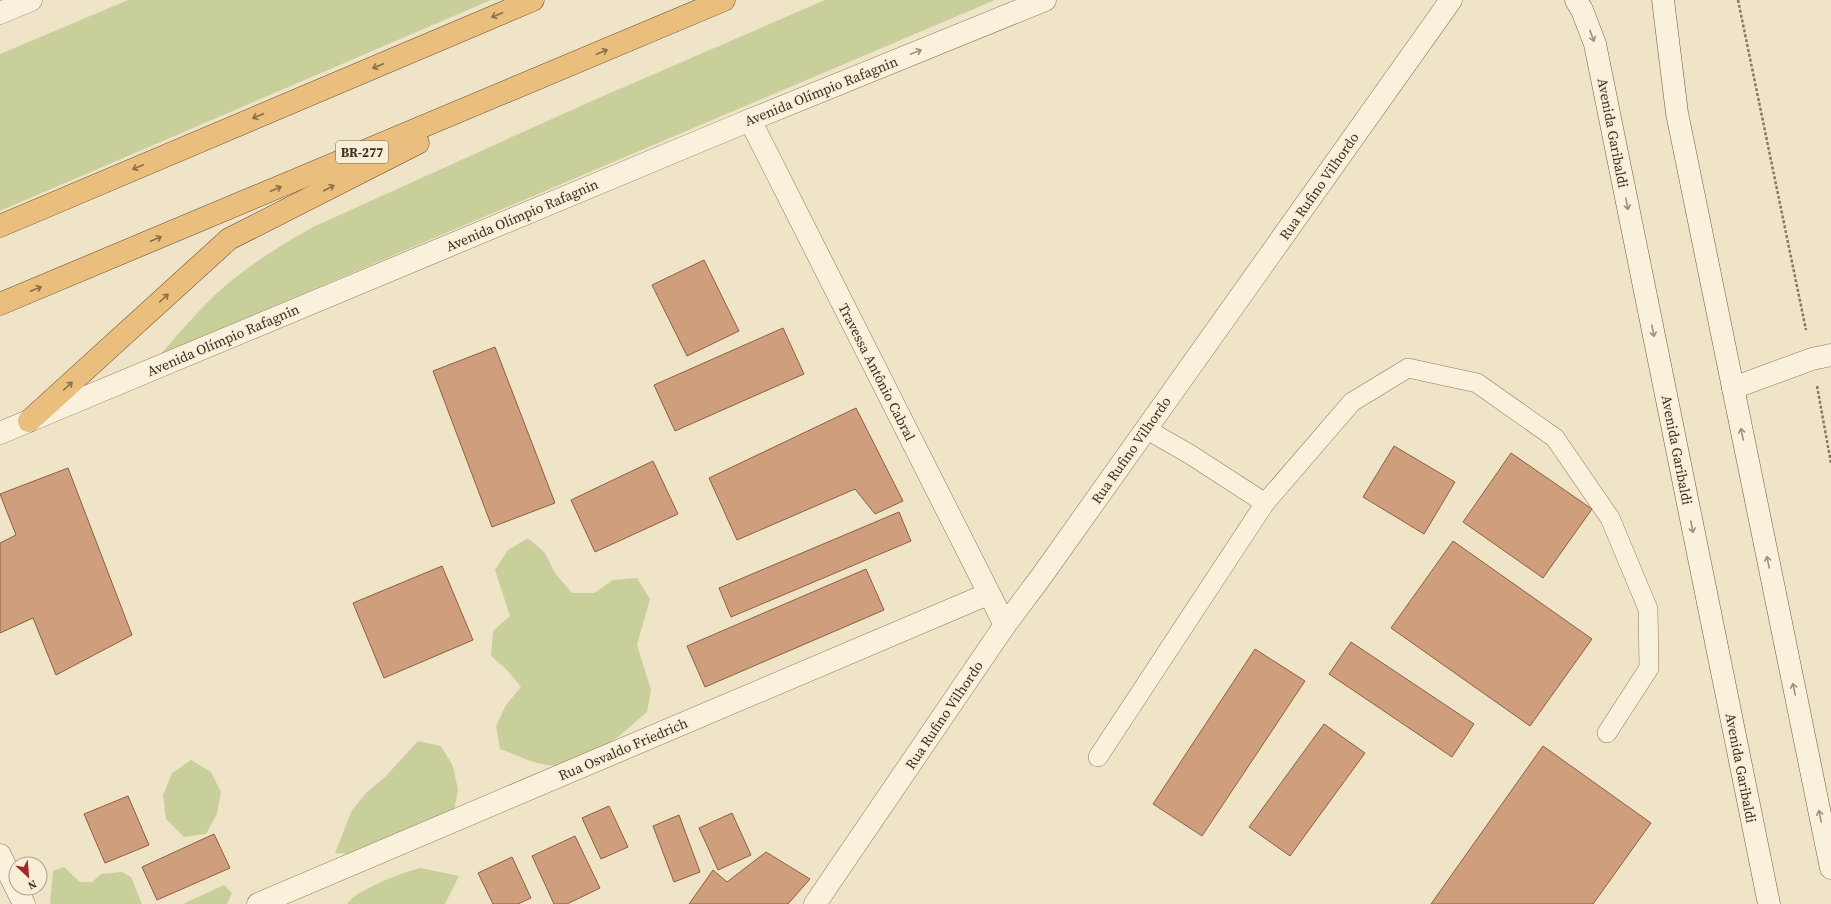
<svg xmlns="http://www.w3.org/2000/svg" width="1831" height="904" font-family="'Source Serif 4',serif">
	<style>
		.green { fill: #c9cf9b }
		.building { fill: #cf9f7d; stroke: #8d5f41 }
		.lines { fill: none; stroke-linecap: round; stroke-linejoin: round }
		.service-casing { stroke: #8d765c; stroke-width: 20 }
		.minor-casing { stroke: #8d765c; stroke-width: 23 }
		.tertiary-casing { stroke: #8d765c; stroke-width: 23 }
		.secondary-casing { stroke: #6f573f; stroke-width: 23 }
		.trunk-casing { stroke: #5b4430; stroke-width: 23 }
		.path { stroke: #8d765c; stroke-width: 2.5; stroke-dasharray: 3 2; stroke-linecap: butt }
		.service { stroke: #faf1dc; stroke-width: 19 }
		.minor { stroke: #faf1dc; stroke-width: 22 }
		.tertiary { stroke: #faf1dc; stroke-width: 22 }
		.secondary { stroke: #faf1dc; stroke-width: 22 }
		.trunk { stroke: #eabe7c; stroke-width: 22 }
		.oneway { stroke: #8b6f49 }
		.oneway2 { stroke: #9c907e }
		.labels { text-anchor: middle; dominant-baseline: central; stroke-width: 4; stroke-linejoin: round; paint-order: stroke }
		.shield { fill: #f7eed8; stroke: #756857; stroke-width: 1 }
		.shield-label { font-size: 13px; font-weight: bold; fill: #3d2e20 }
		.street-label { font-size: 14px; fill: #3d2e20; stroke: #f7eed8 }
	</style>
	<rect width="100%" height="100%" fill="#f0e4c8"/>
	<g class="green">
		<polygon points="128,0 491,0 0,211 0,54"/>
		<path d="M825,0H995L161,354C179,333 197,312 217,293C246,267 279,246 313,227L594,100Z"/>
		<path d="M528,538L545,553L555,573L572,593H594L613,580L637,578L650,599L637,645L651,690L647,712C618,736 588,770 547,765C531,763 515,754 500,749L496,726L506,705L521,687L507,670L491,656L493,631L510,616L495,570L508,550Z"/>
		<polygon points="418,741 441,746 453,766 458,790 454,811 379,856 335,853 352,810 367,792 385,777"/>
		<polygon points="191,760 211,772 221,792 217,814 206,834 184,837 166,819 163,795 172,773"/>
		<polygon points="64,867 80,882 92,882 101,874 122,872 131,877 142,904 50,904 53,871"/>
		<path d="M421,868L459,876L445,904H347C354,891 405,871 421,868Z"/>
		<polygon points="224,885 232,893 227,904 183,904"/>
	</g>
	<g class="building">
		<polygon points="704,260 739,331 687,356 652,285"/>
		<polygon points="783,328 804,374 675,431 654,385"/>
		<polygon points="495,347 555,503 492,527 433,371"/>
		<polygon points="856,408 903,501 875,514 855,489 737,540 709,478"/>
		<polygon points="1394,446 1455,482 1424,534 1363,497"/>
		<polygon points="1511,453 1592,509 1543,578 1463,522"/>
		<polygon points="653,461 678,514 595,552 571,500"/>
		<polygon points="68,468 132,635 56,675 33,618 0,633 0,543 16,535 0,494"/>
		<polygon points="899,512 911,541 731,617 719,588"/>
		<polygon points="1453,541 1592,639 1530,726 1391,628"/>
		<polygon points="442,566 473,640 384,678 353,603"/>
		<polygon points="866,569 884,610 705,687 687,646"/>
		<polygon points="1351,642 1474,724 1452,757 1329,674"/>
		<polygon points="1255,649 1305,681 1202,836 1153,804"/>
		<polygon points="1324,724 1365,753 1290,856 1249,827"/>
		<polygon points="1543,746 1651,823 1593,904 1431,904"/>
		<polygon points="128,796 149,845 105,863 84,814"/>
		<polygon points="609,806 628,847 601,859 582,818"/>
		<polygon points="732,813 751,855 718,870 699,828"/>
		<polygon points="679,815 700,872 674,882 653,826"/>
		<polygon points="214,834 230,868 157,900 142,867"/>
		<polygon points="575,836 600,888 567,904 554,904 532,856"/>
		<polygon points="766,852 810,879 788,904 689,904 713,870 727,882"/>
		<polygon points="512,857 531,898 518,904 493,904 478,873"/>
	</g>
	<g class="lines">
		<g class="service-casing">
			<g id="service">
				<polyline points="1146,429 1191,455 1265,503 1352,402 1408,368 1477,383 1555,438 1610,518 1648,609 1649,668 1607,733"/>
				<polyline points="1098,757 1265,503"/>
			</g>
		</g>
		<g class="minor-casing">
			<g id="minor">
				<polyline points="0,13 31,0"/>
				<polyline points="750,120 1005,625"/>
				<polyline points="1733,388 1812,359 1831,355"/>
				<polyline points="0,855 24,904"/>
				<polyline points="258,904 988,594"/>
				<polyline points="815,904 1005,625 1041,577 1451,0"/>
			</g>
		</g>
		<g class="tertiary-casing">
			<polyline id="tertiary" points="0,433 750,120 1045,0"/>
		</g>
		<g class="secondary-casing">
			<g id="secondary">
				<polyline points="1576,0 1582,10 1595,44 1769,904"/>
				<polyline points="1663,0 1677,113 1831,868"/>
			</g>
		</g>
		<g class="trunk-casing">
			<g id="trunk">
				<polyline points="0,226 533,0"/>
				<polyline points="0,304 724,0"/>
				<polyline points="29,421 229,239 418,143"/>
			</g>
		</g>
		<g class="path">
			<polyline points="1738,0 1806,330"/>
			<polyline points="1817,386 1831,463"/>
		</g>
		<use href="#service" class="service"/>
		<use href="#minor" class="minor"/>
		<use href="#tertiary" class="tertiary"/>
		<use href="#secondary" class="secondary"/>
		<use href="#trunk" class="trunk"/>
	</g>
	<defs><path id="oneway-shaft" d="M-6 0H5M1.5-3L5.5 0L1.5 3" fill="none" stroke-width="1.6" stroke-linecap="round" stroke-linejoin="round"/></defs>
	<g class="oneway">
		<use href="#oneway-shaft" transform="translate(497 15) rotate(157)"/>
		<use href="#oneway-shaft" transform="translate(602 52) rotate(-23)"/>
		<use href="#oneway-shaft" transform="translate(378 66) rotate(157)"/>
		<use href="#oneway-shaft" transform="translate(258 116) rotate(157)"/>
		<use href="#oneway-shaft" transform="translate(138 167) rotate(157)"/>
		<use href="#oneway-shaft" transform="translate(329 188) rotate(-27)"/>
		<use href="#oneway-shaft" transform="translate(276 189) rotate(-23)"/>
		<use href="#oneway-shaft" transform="translate(156 239) rotate(-23)"/>
		<use href="#oneway-shaft" transform="translate(36 289) rotate(-23)"/>
		<use href="#oneway-shaft" transform="translate(164 298) rotate(-42)"/>
		<use href="#oneway-shaft" transform="translate(68 386) rotate(-42)"/>
	</g>
	<g class="oneway2">
		<use href="#oneway-shaft" transform="translate(1592 36) rotate(70)"/>
		<use href="#oneway-shaft" transform="translate(916 52) rotate(-22)"/>
		<use href="#oneway-shaft" transform="translate(1627 204) rotate(79)"/>
		<use href="#oneway-shaft" transform="translate(1653 331) rotate(79)"/>
		<use href="#oneway-shaft" transform="translate(1742 434) rotate(-102)"/>
		<use href="#oneway-shaft" transform="translate(1692 527) rotate(79)"/>
		<use href="#oneway-shaft" transform="translate(1768 562) rotate(-102)"/>
		<use href="#oneway-shaft" transform="translate(1794 689) rotate(-102)"/>
		<use href="#oneway-shaft" transform="translate(1820 816) rotate(-102)"/>
	</g>
	<g class="labels">
		<rect class="shield" x="336" y="141" width="52" height="22" rx="3"/>
		<g class="shield-label">
			<text x="362" y="152">BR-277</text>
		</g>
		<g class="street-label">
			<text transform="translate(821 91) rotate(-22)">Avenida Olímpio Rafagnin</text>
			<text transform="translate(1613 133) rotate(79)">Avenida Garibaldi</text>
			<text transform="translate(1319 186) rotate(-55)">Rua Rufino Vilhordo</text>
			<text transform="translate(522 215) rotate(-23)">Avenida Olímpio Rafagnin</text>
			<text transform="translate(223 340) rotate(-23)">Avenida Olímpio Rafagnin</text>
			<text transform="translate(877 372) rotate(63)">Travessa Antônio Cabral</text>
			<text transform="translate(1131 450) rotate(-55)">Rua Rufino Vilhordo</text>
			<text transform="translate(1677 450) rotate(79)">Avenida Garibaldi</text>
			<text transform="translate(944 715) rotate(-56)">Rua Rufino Vilhordo</text>
			<text transform="translate(623 749) rotate(-23)">Rua Osvaldo Friedrich</text>
			<text transform="translate(1741 768) rotate(79)">Avenida Garibaldi</text>
		</g>
	</g>
	<g transform="translate(28 876) rotate(154)"><circle r="19" fill="#f7eed8" stroke="#ada18e"/>
	<path d="M0-3L7 15L0 10L-7 15Z" fill="#9e2a2b"/>
	<text y="-6" font-size="11" font-weight="bold" text-anchor="middle" fill="#3d2e20">N</text>
	</g>
</svg>
